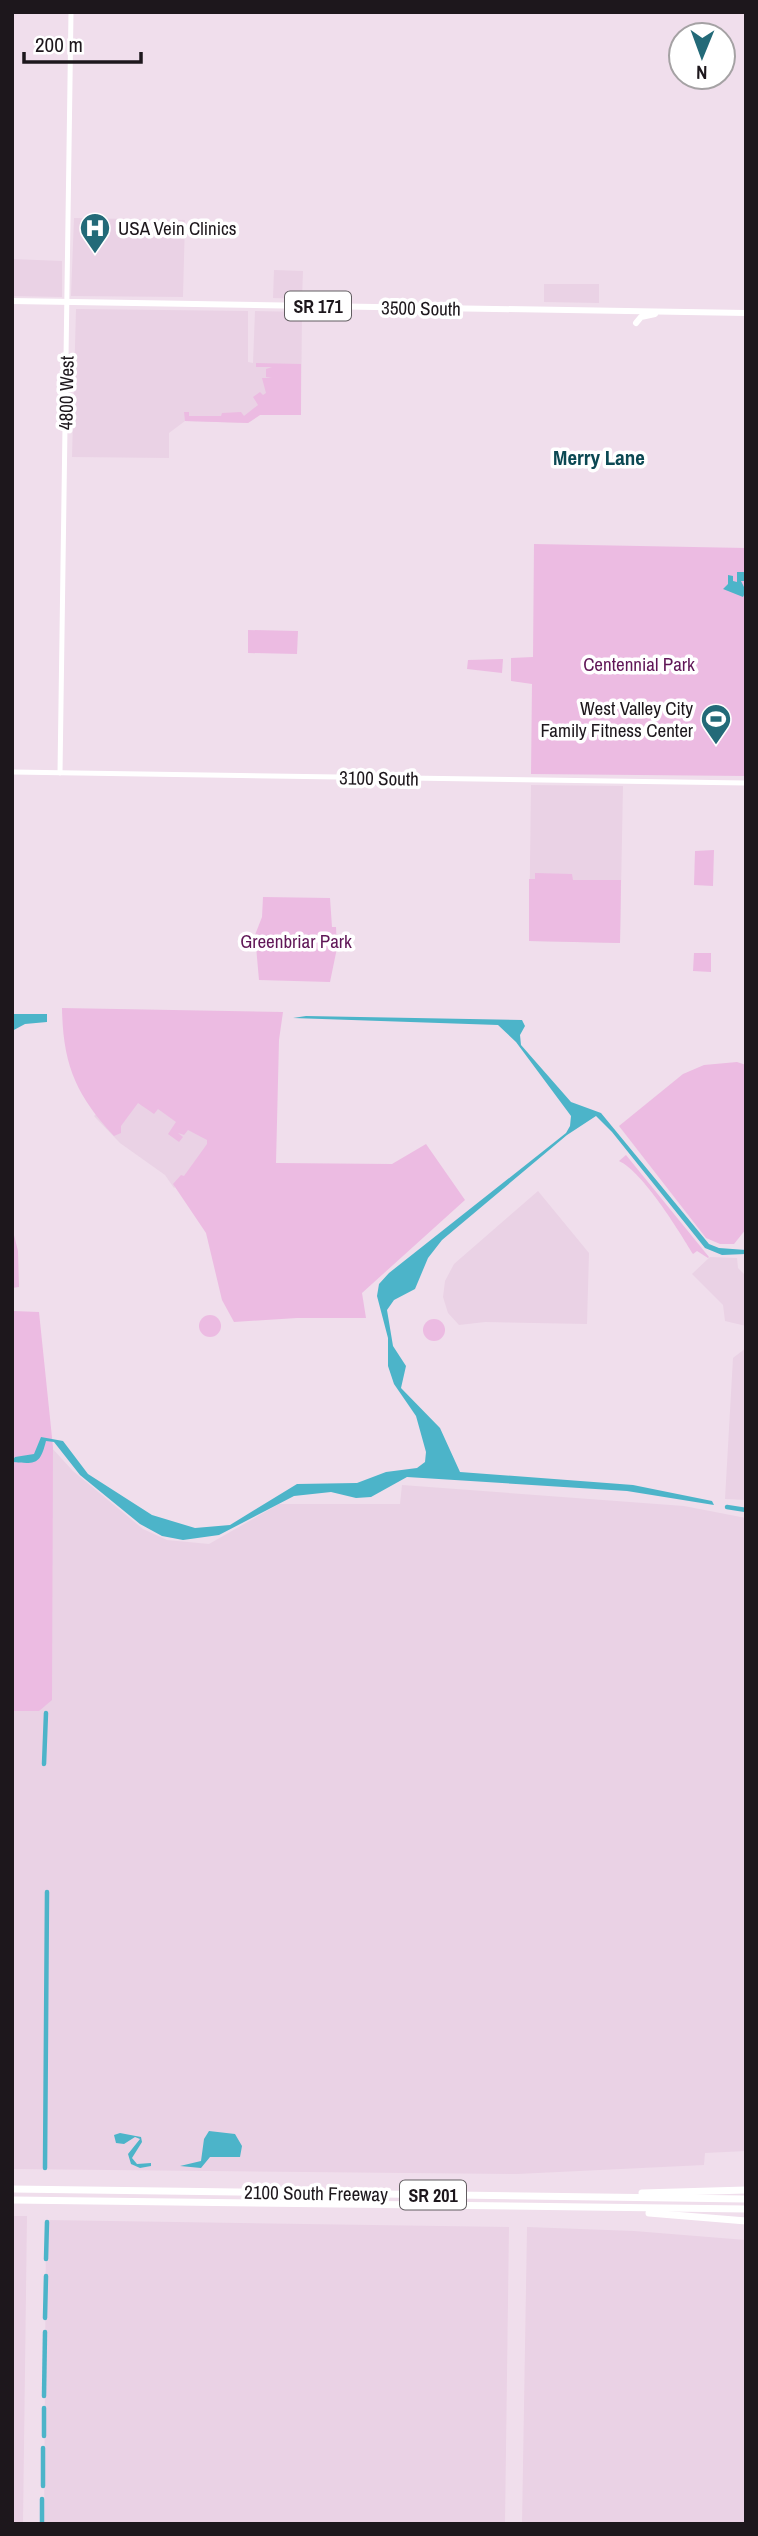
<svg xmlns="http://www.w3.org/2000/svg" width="758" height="2536" font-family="'Archivo Narrow',sans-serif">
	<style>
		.built { fill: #ead2e5 }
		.green { fill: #ecbbe2 }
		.water { fill: #4cb4c9 }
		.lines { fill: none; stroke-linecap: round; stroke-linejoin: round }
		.canal { stroke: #4cb4c9; stroke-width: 4.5 }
		.secondary { stroke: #fff; stroke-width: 5 }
		.primary { stroke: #fff; stroke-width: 6 }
		.motorway { stroke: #fff; stroke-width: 7 }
		.labels { text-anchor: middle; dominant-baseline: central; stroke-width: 7; stroke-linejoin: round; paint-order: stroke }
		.shield { fill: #fff; stroke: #615d60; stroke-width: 2 }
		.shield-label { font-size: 18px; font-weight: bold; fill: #1d171c }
		.poi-label { font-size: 19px; fill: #1d171c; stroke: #fff; text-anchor: start }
		.street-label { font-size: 19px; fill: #1d171c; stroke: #fff }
		.park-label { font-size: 19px; fill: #601757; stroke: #fff }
		.neighbourhood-label { font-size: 21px; font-weight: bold; fill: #0b4853; stroke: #fff }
	</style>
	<rect width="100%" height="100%" fill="#f0deec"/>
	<g class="built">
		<polygon points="74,218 185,220 183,297 71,296"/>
		<polygon points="12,259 62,261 62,297 12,296"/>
		<polygon points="274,270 303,271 302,299 273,298"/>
		<polygon points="544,284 599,284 599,303 544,302"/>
		<polygon points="76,309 248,311 248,362 253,363 255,311 302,312 301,415 260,415 248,423 185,421 169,433 169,458 72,457"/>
		<polygon points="531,785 623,786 620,943 529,941"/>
		<polygon points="145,1079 214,1109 213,1159 174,1188 165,1175 120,1143 94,1116"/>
		<polygon points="538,1191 589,1253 587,1324 485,1322 459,1325 448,1313 443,1297 445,1281 454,1264"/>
		<polygon points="710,1257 737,1258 738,1268 746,1276 746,1326 725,1321 723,1305 692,1274"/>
		<polygon points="746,1348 746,1500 725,1499 733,1358"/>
		<polygon points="51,1447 73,1471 143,1529 167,1540 209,1544 279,1504 400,1504 402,1485 684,1506 746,1518 746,2151 705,2153 704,2165 517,2174 12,2169 12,1710"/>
		<polygon points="12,2216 27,2216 23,2524 12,2524"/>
		<polygon points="46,2220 509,2227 505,2524 44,2524"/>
		<polygon points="527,2227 634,2231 746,2240 746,2524 522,2524"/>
	</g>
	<g class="green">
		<polygon points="256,363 301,364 301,415 260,415 248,423 185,421 184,412 189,412 189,416 221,416 222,413 241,412 244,416 258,405 253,397 260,392 263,395 266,393 262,378 272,378 266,377 266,369 272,367 256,367"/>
		<polygon points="534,544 746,548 746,776 531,774 532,684 511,681 511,658 533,657"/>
		<polygon points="248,630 298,631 297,654 248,653"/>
		<polygon points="503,659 502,673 467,669 468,660"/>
		<polygon points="714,850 713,886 694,885 695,851"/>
		<polygon points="535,873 572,874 573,880 621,880 620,943 529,941 529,879 535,879"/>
		<polygon points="263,897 330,898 332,927 336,927 337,948 330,982 259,980 255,935 262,917"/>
		<polygon points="694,953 711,953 711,972 693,971"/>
		<path d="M62,1008L283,1012L279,1040L276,1163L392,1164L426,1144L465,1200L362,1293L366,1318H297L234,1322L222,1300L206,1233L173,1184L181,1175L184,1176L207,1144V1140L188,1130L184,1135L178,1133L183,1137L179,1142L168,1134L176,1122L158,1109L154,1114L138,1103L121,1126V1133L114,1136C76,1095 63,1065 62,1008Z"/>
		<polygon points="737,1062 746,1065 746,1229 734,1244 720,1244 706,1238 619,1126 683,1074 704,1065"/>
		<path d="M626,1155L709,1257L708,1258L697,1251L693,1254C679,1231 643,1172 619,1161Z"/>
		<polygon points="12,1227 18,1251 19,1287 12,1288"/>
		<polygon points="13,1311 39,1312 53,1447 52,1700 39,1711 12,1711"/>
		<circle cx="210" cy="1326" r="11"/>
		<circle cx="434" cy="1330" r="11"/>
	</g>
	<g class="water">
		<polygon points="737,572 746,572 746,581 741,581 746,591 743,597 723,589 728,584 728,575 733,576 733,581 737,582"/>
		<polygon points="12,1014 47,1014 47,1022 25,1024 12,1031"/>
		<path d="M306,1016L522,1020L525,1026L520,1035L521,1045L571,1102L601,1113L709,1244L719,1248L746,1250V1254L722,1255L705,1248L612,1132L596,1116L567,1135L442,1240L428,1258L415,1289L394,1300L387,1310L393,1346L406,1366L401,1388L440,1428L460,1472L633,1485L712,1501L714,1505L627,1491L407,1477L371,1497L356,1498L331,1492L294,1496L219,1535L183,1540L162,1536L140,1524L80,1475L54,1442L46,1441C40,1465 36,1464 12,1462L15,1457L34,1454L41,1437L63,1441L88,1474L152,1515L195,1528L230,1525L297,1484L357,1483L386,1472L417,1468L425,1462L426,1452L416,1416L394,1384L388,1366V1338L377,1296L379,1284L389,1273L566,1133L570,1126L571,1116L516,1042L498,1025L293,1018Z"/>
		<polygon points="209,2131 235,2134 242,2146 240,2157 210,2157 201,2168 180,2166 201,2161 204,2139"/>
		<polygon points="120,2133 141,2137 142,2142 132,2158 137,2164 151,2163 151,2166 140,2168 131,2164 128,2154 140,2139 135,2137 124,2144 116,2143 114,2135"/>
	</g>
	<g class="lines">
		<g class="canal">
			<polyline points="727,1507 746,1510"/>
			<polyline points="44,1764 46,1713"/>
			<polyline points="45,2168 47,1892"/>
			<polyline points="46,2259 47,2222"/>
			<polyline points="45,2318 46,2276"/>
			<polyline points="44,2396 45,2332"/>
			<polyline points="44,2436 44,2408"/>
			<polyline points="43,2486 43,2448"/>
			<polyline points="42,2524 42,2499"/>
		</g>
		<g class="secondary">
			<polyline points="12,772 746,783"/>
			<polyline points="60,773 71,12"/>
		</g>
		<g class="primary">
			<polyline points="12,301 746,313"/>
			<polyline points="636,323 641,317 655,314"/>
		</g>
		<g class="motorway">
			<polyline points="12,2189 746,2199"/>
			<polyline points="642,2193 746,2190"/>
			<polyline points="12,2200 746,2209"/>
			<polyline points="649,2213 746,2221"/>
		</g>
	</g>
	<defs>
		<g id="hospital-pin" transform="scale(1.575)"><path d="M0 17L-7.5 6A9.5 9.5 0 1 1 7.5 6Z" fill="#236a78" stroke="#fff"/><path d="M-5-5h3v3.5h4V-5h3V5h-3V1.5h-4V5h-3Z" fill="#fff"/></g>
		<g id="stadium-pin" transform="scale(1.575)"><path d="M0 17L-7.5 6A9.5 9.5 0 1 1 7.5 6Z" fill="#236a78" stroke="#fff"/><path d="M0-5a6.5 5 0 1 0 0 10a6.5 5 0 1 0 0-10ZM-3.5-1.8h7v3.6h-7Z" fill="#fff"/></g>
	</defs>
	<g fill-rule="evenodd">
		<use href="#hospital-pin" x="95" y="228"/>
		<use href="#stadium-pin" x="716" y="719"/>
	</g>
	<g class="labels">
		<g class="shield">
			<rect x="285" y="291.5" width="66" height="29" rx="5"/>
			<rect x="400" y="2180.5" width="66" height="29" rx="5"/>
		</g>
		<g class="shield-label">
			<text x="318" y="306">SR 171</text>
			<text x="433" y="2195">SR 201</text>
		</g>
		<g class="poi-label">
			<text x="118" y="228">USA Vein Clinics</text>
			<text x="693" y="708" text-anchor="end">West Valley City<tspan x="693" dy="22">Family Fitness Center</tspan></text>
		</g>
		<g class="street-label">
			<text transform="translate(421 308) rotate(1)">3500 South</text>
			<text transform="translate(66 393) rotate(-89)">4800 West</text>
			<text transform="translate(379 778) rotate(1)">3100 South</text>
			<text transform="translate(316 2193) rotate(1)">2100 South Freeway</text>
		</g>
		<g class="park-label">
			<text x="639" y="664">Centennial Park</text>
			<text x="296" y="941">Greenbriar Park</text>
		</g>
		<g class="neighbourhood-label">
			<text x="599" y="457">Merry Lane</text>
		</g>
	</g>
	<rect width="758" height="2536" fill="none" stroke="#1d171c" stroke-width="28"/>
	<g transform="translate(702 56) rotate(181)"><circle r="33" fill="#ffffff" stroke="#a5a2a4" stroke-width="2"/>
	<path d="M0-5L12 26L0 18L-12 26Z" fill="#236a78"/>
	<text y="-10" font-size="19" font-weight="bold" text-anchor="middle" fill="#1d171c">N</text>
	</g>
	<path d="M24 52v10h117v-10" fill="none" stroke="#1d171c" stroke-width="3.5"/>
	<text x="35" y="52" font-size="21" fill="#1d171c" stroke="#ffffff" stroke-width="5" paint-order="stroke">200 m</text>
</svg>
